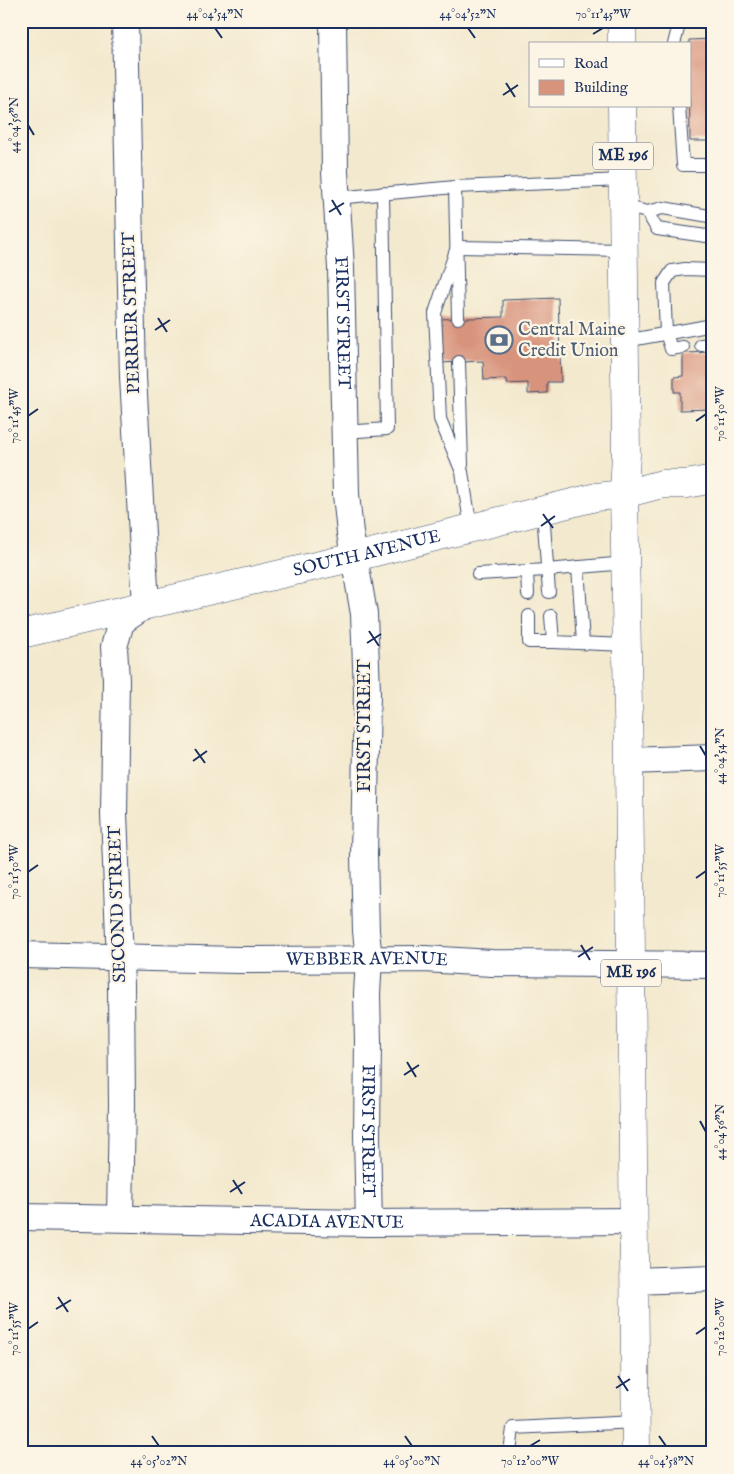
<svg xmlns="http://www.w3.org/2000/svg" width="734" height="1474" font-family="'IM FELL English',serif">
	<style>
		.building { fill: #d8937c }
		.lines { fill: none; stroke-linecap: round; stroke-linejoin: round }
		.service-casing { stroke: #3b4b6f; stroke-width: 14 }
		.minor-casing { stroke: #3b4b6f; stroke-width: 28 }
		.tertiary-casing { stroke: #3b4b6f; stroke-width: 29 }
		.trunk-casing { stroke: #3b4b6f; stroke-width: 29 }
		.service { stroke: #fff; stroke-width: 12 }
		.minor { stroke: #fff; stroke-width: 26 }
		.tertiary { stroke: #fff; stroke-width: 28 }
		.trunk { stroke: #fff; stroke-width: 28 }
		.ticks { fill: none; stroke: #1b2f5e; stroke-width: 2 }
		.labels { text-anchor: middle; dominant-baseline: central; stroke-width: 4.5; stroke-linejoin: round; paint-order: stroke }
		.shield { fill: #fcf5e5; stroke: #5e6a86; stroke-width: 1 }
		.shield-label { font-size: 16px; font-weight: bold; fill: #1b2f5e }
		.street-label { font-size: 18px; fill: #1b2f5e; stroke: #fcf5e5 }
		.service-label { font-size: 18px; fill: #4e5e75; stroke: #fcf5e5; text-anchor: start }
		.neatline { fill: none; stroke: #1b2f5e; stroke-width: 2 }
		.ticks-label { font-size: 12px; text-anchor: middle; fill: #1b2f5e }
	</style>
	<rect width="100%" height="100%" fill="#fcf5e5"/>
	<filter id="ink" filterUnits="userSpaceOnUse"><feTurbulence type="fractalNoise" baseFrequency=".02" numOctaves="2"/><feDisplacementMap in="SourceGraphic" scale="10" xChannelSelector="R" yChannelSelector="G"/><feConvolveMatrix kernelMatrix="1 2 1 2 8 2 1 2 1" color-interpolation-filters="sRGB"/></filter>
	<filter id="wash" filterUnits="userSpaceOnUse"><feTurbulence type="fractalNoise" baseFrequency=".0096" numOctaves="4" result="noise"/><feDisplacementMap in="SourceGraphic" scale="20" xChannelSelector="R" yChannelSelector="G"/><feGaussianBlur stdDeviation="1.12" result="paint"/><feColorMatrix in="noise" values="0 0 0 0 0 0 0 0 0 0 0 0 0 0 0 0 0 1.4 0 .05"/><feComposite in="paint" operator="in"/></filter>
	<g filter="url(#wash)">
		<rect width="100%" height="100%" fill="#f3e9ce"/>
		<g id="blocks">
			<g class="building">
				<polygon points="713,39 713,141 690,141 689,40"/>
				<polygon points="558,298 561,382 547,382 547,393 528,394 528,383 507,384 507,379 484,380 483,361 440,363 438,319 503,317 503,300"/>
				<polygon points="713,352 713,409 680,410 680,392 674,392 674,377 683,376 683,353"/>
			</g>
		</g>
	</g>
	<g filter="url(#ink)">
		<use href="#blocks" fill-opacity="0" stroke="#3b4b6f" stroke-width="1"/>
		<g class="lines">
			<g class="service-casing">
				<g id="service">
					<polyline points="674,44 680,21"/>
					<polyline points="679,106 683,165 713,165"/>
					<polyline points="455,187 623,180"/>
					<polyline points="336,198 455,187 458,318"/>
					<polyline points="624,206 647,212 663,208 709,216 713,220"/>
					<polyline points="647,212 657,229 706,236 713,233"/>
					<polyline points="457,247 435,313 440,419 462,472 471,528"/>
					<polyline points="457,247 624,250"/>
					<polyline points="625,341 713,325"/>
					<polyline points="701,345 713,344"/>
					<polyline points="683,347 671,349 666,333 664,283 672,271 685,269 713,270"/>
					<polyline points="459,362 462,465"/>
					<polyline points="344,432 387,429 383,193"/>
					<polyline points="543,511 549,592"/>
					<polyline points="578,567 583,643"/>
					<polyline points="527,571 528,594"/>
					<polyline points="478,574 547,570 625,563"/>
					<polyline points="529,616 529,642 553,642"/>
					<polyline points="551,616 553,642 627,645"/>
					<polyline points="510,1453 513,1428 636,1422"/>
				</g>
			</g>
			<g class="minor-casing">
				<g id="minor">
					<path id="s1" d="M333,21L335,172L341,268L346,494L350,533L364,614L367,691L364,857L366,931L369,959L367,994L368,1041L367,1136L369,1223"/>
					<polyline points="629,761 713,758"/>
					<path id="s2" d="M21,955L239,960L424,959L492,963L713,965"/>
					<path id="s3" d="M21,1217L369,1223L634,1221"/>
					<polyline points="120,1217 122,1104 121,985 114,814 116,680 114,647 121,622 146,605 133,377 125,21"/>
					<polyline points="635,1281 713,1278"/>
				</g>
			</g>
			<g class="tertiary-casing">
				<g id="tertiary">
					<path id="s4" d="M21,634L355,557L596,497L624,494L662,484H687L713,479"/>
				</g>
			</g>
			<g class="trunk-casing">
				<g id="trunk">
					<polyline points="622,21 622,44"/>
					<polyline points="622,106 626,454 624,494 629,761 636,1453"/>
				</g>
			</g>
			<use href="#service" class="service"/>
			<use href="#minor" class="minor"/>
			<use href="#tertiary" class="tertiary"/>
			<use href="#trunk" class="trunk"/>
		</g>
	</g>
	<path class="ticks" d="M215,28L222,38M468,28L475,38M593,34L603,28M506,83L515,97M503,95L518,85M28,125L34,135M332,200L341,215M329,212L344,203M158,318L167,332M155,330L170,320M28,416L38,409M696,421L706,414M543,514L553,528M541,526L555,516M369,631L379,646M367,643L381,634M700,746L706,756M195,749L205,763M193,761L207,751M28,872L38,865M696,878L706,871M581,945L590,960M578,957L593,947M407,1062L416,1077M404,1075L419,1065M700,1121L706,1132M233,1180L242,1194M230,1192L245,1182M58,1297L68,1312M56,1309L71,1300M28,1329L38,1322M696,1334L706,1327M618,1376L628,1391M616,1388L630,1379M152,1436L159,1446M405,1436L412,1446M659,1436L666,1446M530,1446L540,1440"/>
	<defs>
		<g id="bank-ring" transform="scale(1.4375)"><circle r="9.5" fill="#fcf5e5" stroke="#5c6f8a" stroke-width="1.5"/><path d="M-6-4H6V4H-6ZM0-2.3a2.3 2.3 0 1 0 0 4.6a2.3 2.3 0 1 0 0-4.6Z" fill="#5c6f8a"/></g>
	</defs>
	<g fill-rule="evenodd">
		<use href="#bank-ring" x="499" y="340"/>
	</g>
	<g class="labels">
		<g class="shield">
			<rect x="593" y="142.5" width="60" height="27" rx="4"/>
			<rect x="601" y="959.5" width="60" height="27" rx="4"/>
		</g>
		<g class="shield-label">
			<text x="623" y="156">ME 196</text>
			<text x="631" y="973">ME 196</text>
		</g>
		<g class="street-label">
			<text transform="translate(132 313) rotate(-92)">PERRIER STREET</text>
			<text stroke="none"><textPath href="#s1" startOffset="302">FIRST STREET</textPath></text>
			<text stroke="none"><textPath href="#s4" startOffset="355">SOUTH AVENUE</textPath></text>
			<text transform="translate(365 726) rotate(-90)">FIRST STREET</text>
			<text transform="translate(118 904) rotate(-92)">SECOND STREET</text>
			<text stroke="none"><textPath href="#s2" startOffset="346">WEBBER AVENUE</textPath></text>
			<text stroke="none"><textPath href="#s1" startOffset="1112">FIRST STREET</textPath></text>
			<text stroke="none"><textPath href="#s3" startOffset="306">ACADIA AVENUE</textPath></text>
		</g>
		<g class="service-label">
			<text x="518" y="330">Central Maine<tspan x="518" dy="21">Credit Union</tspan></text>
		</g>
	</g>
	<rect width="734" height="1474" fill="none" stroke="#fcf5e5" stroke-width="55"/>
	<rect x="529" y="42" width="162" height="65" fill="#fcf5e5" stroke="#a2a6af"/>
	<rect x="539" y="59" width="25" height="8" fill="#ffffff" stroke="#a2a6af"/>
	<text x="574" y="68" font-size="15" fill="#1b2f5e">Road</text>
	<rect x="539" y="80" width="25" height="15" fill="#d8937c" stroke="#a2a6af"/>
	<text x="574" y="92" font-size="15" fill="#1b2f5e">Building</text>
	<rect x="28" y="28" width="678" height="1418" class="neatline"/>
	<g class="ticks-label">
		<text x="215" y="18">44°04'54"N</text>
		<text x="468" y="18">44°04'52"N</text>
		<text x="603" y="18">70°11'45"W</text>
		<text transform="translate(14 125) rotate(-90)" y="4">44°04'56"N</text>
		<text transform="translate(720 414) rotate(-90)" y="4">70°11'50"W</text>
		<text transform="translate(14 416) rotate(-90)" y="4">70°11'45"W</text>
		<text transform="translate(720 756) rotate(-90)" y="4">44°04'54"N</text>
		<text transform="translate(720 871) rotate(-90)" y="4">70°11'55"W</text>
		<text transform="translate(14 872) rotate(-90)" y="4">70°11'50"W</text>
		<text transform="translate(720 1132) rotate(-90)" y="4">44°04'56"N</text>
		<text transform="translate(720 1327) rotate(-90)" y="4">70°12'00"W</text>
		<text transform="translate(14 1329) rotate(-90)" y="4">70°11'55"W</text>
		<text x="159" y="1465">44°05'02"N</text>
		<text x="412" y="1465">44°05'00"N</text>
		<text x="530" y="1465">70°12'00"W</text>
		<text x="666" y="1465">44°04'58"N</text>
	</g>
</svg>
